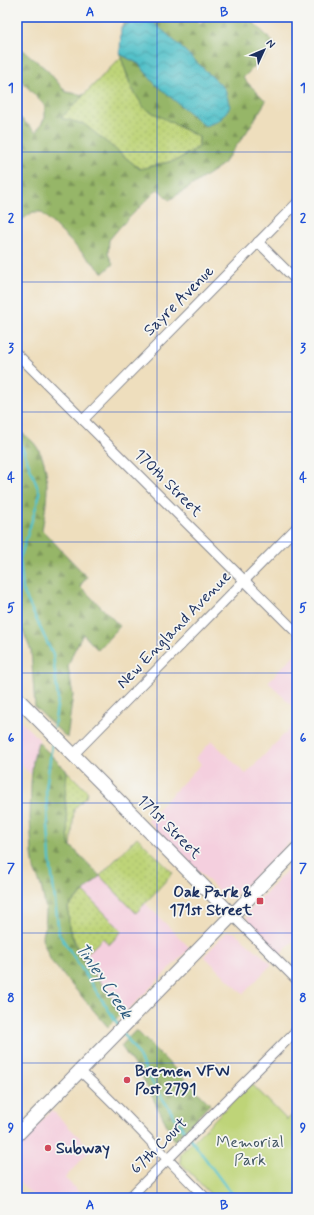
<svg xmlns="http://www.w3.org/2000/svg" width="314" height="1215" font-family="Mynerve,sans-serif">
	<style>
		.built { fill: #f4cfde }
		.grass { fill: url(#grass-dots); stroke: #6c826b }
		.forest { fill: url(#forest-firs); stroke: #587263 }
		.park { fill: #bed478; stroke: #6c826b }
		.water { fill: url(#water-waves); stroke: #377894 }
		.lines { fill: none; stroke-linecap: round; stroke-linejoin: round }
		.stream { stroke: #53c1c9; stroke-width: 2.5 }
		.street-casing { stroke: #84868e; stroke-width: 11 }
		.secondary-casing { stroke: #84868e; stroke-width: 15 }
		.street { stroke: #fff; stroke-width: 9 }
		.secondary { stroke: #fff; stroke-width: 13 }
		.grid { fill: none; stroke: #1d4ed8; stroke-width: 1; stroke-opacity: 0.55 }
		.poi-dot { fill: #d1495b; stroke: #f6f6f2; stroke-width: 1.5 }
		.labels { text-anchor: middle; dominant-baseline: central; stroke-width: 3.5; stroke-linejoin: round; paint-order: stroke }
		.street-label { font-size: 16px; fill: #1b2f5e; stroke: #f6f6f2 }
		.poi-label { font-size: 16px; font-weight: bold; fill: #1b2f5e; stroke: #f6f6f2; text-anchor: start }
		.park-label { font-size: 16px; fill: #445864; stroke: #f6f6f2 }
		.water-label { font-size: 17px; font-style: italic; fill: #2c5b7e; stroke: #f6f6f2 }
		.neatline { fill: none; stroke: #1d4ed8; stroke-width: 1.5 }
		.grid-label { font-size: 13px; text-anchor: middle; font-weight: bold; fill: #1d4ed8 }
	</style>
	<defs>
		<pattern id="grass-dots" width="8" height="8" patternUnits="userSpaceOnUse"><rect width="8" height="8" fill="#bed478"/><path d="M2 2h.1M6 6h.1" fill="none" stroke="#a3b66a" stroke-width="1.8" stroke-linecap="round"/></pattern>
		<pattern id="forest-firs" width="22" height="20" patternUnits="userSpaceOnUse"><rect width="22" height="20" fill="#96b668"/><path d="M5 1l3.5 6h-7zM16 11l3.5 6h-7z" fill="#7a9459"/></pattern>
		<pattern id="water-waves" width="16" height="10" patternUnits="userSpaceOnUse"><rect width="16" height="10" fill="#53c1c9"/><path d="M0 5q4-4 8 0t8 0" fill="none" stroke="#449da6"/></pattern>
	</defs>
	<rect width="100%" height="100%" fill="#f6f6f2"/>
	<filter id="ink" filterUnits="userSpaceOnUse"><feTurbulence type="fractalNoise" baseFrequency=".025" numOctaves="2"/><feDisplacementMap in="SourceGraphic" scale="8" xChannelSelector="R" yChannelSelector="G"/><feConvolveMatrix kernelMatrix="1 2 1 2 8 2 1 2 1" color-interpolation-filters="sRGB"/></filter>
	<filter id="wash" filterUnits="userSpaceOnUse"><feTurbulence type="fractalNoise" baseFrequency=".012" numOctaves="4" result="noise"/><feDisplacementMap in="SourceGraphic" scale="16" xChannelSelector="R" yChannelSelector="G"/><feGaussianBlur stdDeviation="0.9" result="paint"/><feColorMatrix in="noise" values="0 0 0 0 0 0 0 0 0 0 0 0 0 0 0 0 0 1.4 0 .05"/><feComposite in="paint" operator="in"/></filter>
	<g filter="url(#wash)">
		<rect width="100%" height="100%" fill="#eedebd"/>
		<g class="built">
			<polygon points="297,652 297,711 268,682"/>
			<polygon points="17,718 40,740 38,742 33,760 31,775 17,760"/>
			<polygon points="297,721 297,835 239,892 232,896 225,897 147,820 201,764 195,758 212,741 246,774"/>
			<polygon points="297,859 297,937 280,955 250,924 247,918 248,912"/>
			<polygon points="100,876 135,912 145,903 190,948 124,1014 82,958 103,938 122,931 84,892"/>
			<polygon points="227,932 233,932 238,935 272,964 243,994 204,956"/>
			<polygon points="52,1110 91,1149 65,1178 85,1198 35,1198 17,1180 17,1146"/>
		</g>
		<g class="grass">
			<polygon points="121,57 131,87 179,127 199,137 199,147 177,160 140,169 113,148 61,118"/>
			<polygon points="67,771 88,792 86,797 74,809 71,846 69,844 65,797"/>
			<polygon points="137,837 173,873 136,913 100,876"/>
			<polygon points="84,892 122,931 109,945 103,938 82,958 69,928 68,907"/>
		</g>
		<g class="forest">
			<polygon points="129,17 193,17 200,23 209,17 248,17 276,45 243,78 266,101 246,133 222,165 185,190 169,200 158,189 119,228 109,240 108,254 113,264 103,273 41,212 33,212 23,219 17,217 17,115 36,132 45,118 45,106 17,76 17,45 47,70 66,92 84,95 61,118 84,124 140,169 177,160 199,147 199,137 144,108 131,87 120,54 139,64 155,84 225,89 199,65 133,21 121,27"/>
			<path d="M17,431C56,448 48,496 42,530L87,577L80,586L120,626L98,650L83,634L73,653L68,667L73,695L67,738L35,707L31,651L17,615Z"/>
			<polygon points="38,742 67,771 65,797 69,844 100,876 68,907 69,928 79,954 123,1012 108,1027 51,961 42,939 45,928 46,910 41,886 34,869 32,853 30,818 31,783 33,760"/>
			<polygon points="136,1030 210,1104 175,1141 141,1075 121,1046"/>
		</g>
		<polygon class="park" points="251,1083 287,1120 297,1110 297,1198 214,1198 180,1162 181,1153"/>
		<polygon class="water" points="149,19 167,34 225,89 230,107 219,121 205,126 155,84 139,64 120,54 121,27 133,21"/>
		<g class="lines">
			<g class="stream">
				<polyline points="17,445 22,447 40,494 20,559 23,591 53,655 58,699 54,727"/>
				<polyline points="52,744 46,789 50,859 59,934 119,1026"/>
				<polyline points="123,1032 137,1053 153,1084 176,1119 227,1188 237,1198"/>
			</g>
		</g>
	</g>
	<g filter="url(#ink)">
		<g class="lines">
			<g class="street-casing">
				<g id="street">
					<polyline points="258,242 297,281"/>
					<polyline points="17,354 297,633"/>
					<polyline points="83,420 297,203"/>
					<polyline points="73,755 297,527"/>
					<polyline points="232,915 297,980"/>
					<path d="M80,1071C124,1111 163,1156 206,1198"/>
					<polyline points="129,1198 297,1030"/>
				</g>
			</g>
			<g class="secondary-casing">
				<g id="secondary">
					<polyline points="17,698 232,915"/>
					<polyline points="17,1135 297,849"/>
				</g>
			</g>
			<use href="#street" class="street"/>
			<use href="#secondary" class="secondary"/>
		</g>
	</g>
	<path class="grid" d="M157,17V1198M17,152H297M17,282H297M17,412H297M17,542H297M17,673H297M17,803H297M17,933H297M17,1063H297"/>
	<g class="poi-dot">
		<rect x="256" y="897" width="8" height="8" rx="2"/>
		<circle cx="127" cy="1080" r="4"/>
		<circle cx="48" cy="1148" r="4"/>
	</g>
	<g class="labels">
		<g class="street-label">
			<text transform="translate(179 301) rotate(-45)">Sayre Avenue</text>
			<text transform="translate(168 483) rotate(45)">170th Street</text>
			<text transform="translate(174 630) rotate(-46)">New England Avenue</text>
			<text transform="translate(169 827) rotate(45)">171st Street</text>
			<text transform="translate(159 1146) rotate(-45)">67th Court</text>
		</g>
		<g class="poi-label">
			<text x="252" y="892" text-anchor="end">Oak Park &amp;<tspan x="252" dy="18">171st Street</tspan></text>
			<text x="135" y="1071">Bremen VFW<tspan x="135" dy="18">Post 2791</tspan></text>
			<text x="56" y="1148">Subway</text>
		</g>
		<g class="park-label">
			<text x="250" y="1142">Memorial<tspan x="250" dy="18">Park</tspan></text>
		</g>
		<g class="water-label">
			<text transform="translate(104 981) rotate(56)">Tinley Creek</text>
		</g>
	</g>
	<rect width="314" height="1215" fill="none" stroke="#f6f6f2" stroke-width="44"/>
	<g transform="translate(264 50) rotate(46)" stroke="#f6f6f2" stroke-width="3" paint-order="stroke">
	<path d="M0-3L7 15L0 10L-7 15Z" fill="#1b2f5e"/>
	<text y="-6" font-size="11" font-weight="bold" text-anchor="middle" fill="#1b2f5e">N</text>
	</g>
	<rect x="22" y="22" width="270" height="1171" class="neatline"/>
	<g class="grid-label">
		<text x="90" y="16">A</text>
		<text x="224" y="16">B</text>
		<text x="11" y="92">1</text>
		<text x="303" y="92">1</text>
		<text x="11" y="222">2</text>
		<text x="303" y="222">2</text>
		<text x="11" y="352">3</text>
		<text x="303" y="352">3</text>
		<text x="11" y="482">4</text>
		<text x="303" y="482">4</text>
		<text x="11" y="612">5</text>
		<text x="303" y="612">5</text>
		<text x="11" y="742">6</text>
		<text x="303" y="742">6</text>
		<text x="11" y="872">7</text>
		<text x="303" y="872">7</text>
		<text x="11" y="1002">8</text>
		<text x="303" y="1002">8</text>
		<text x="11" y="1132">9</text>
		<text x="303" y="1132">9</text>
		<text x="90" y="1209">A</text>
		<text x="224" y="1209">B</text>
	</g>
</svg>
